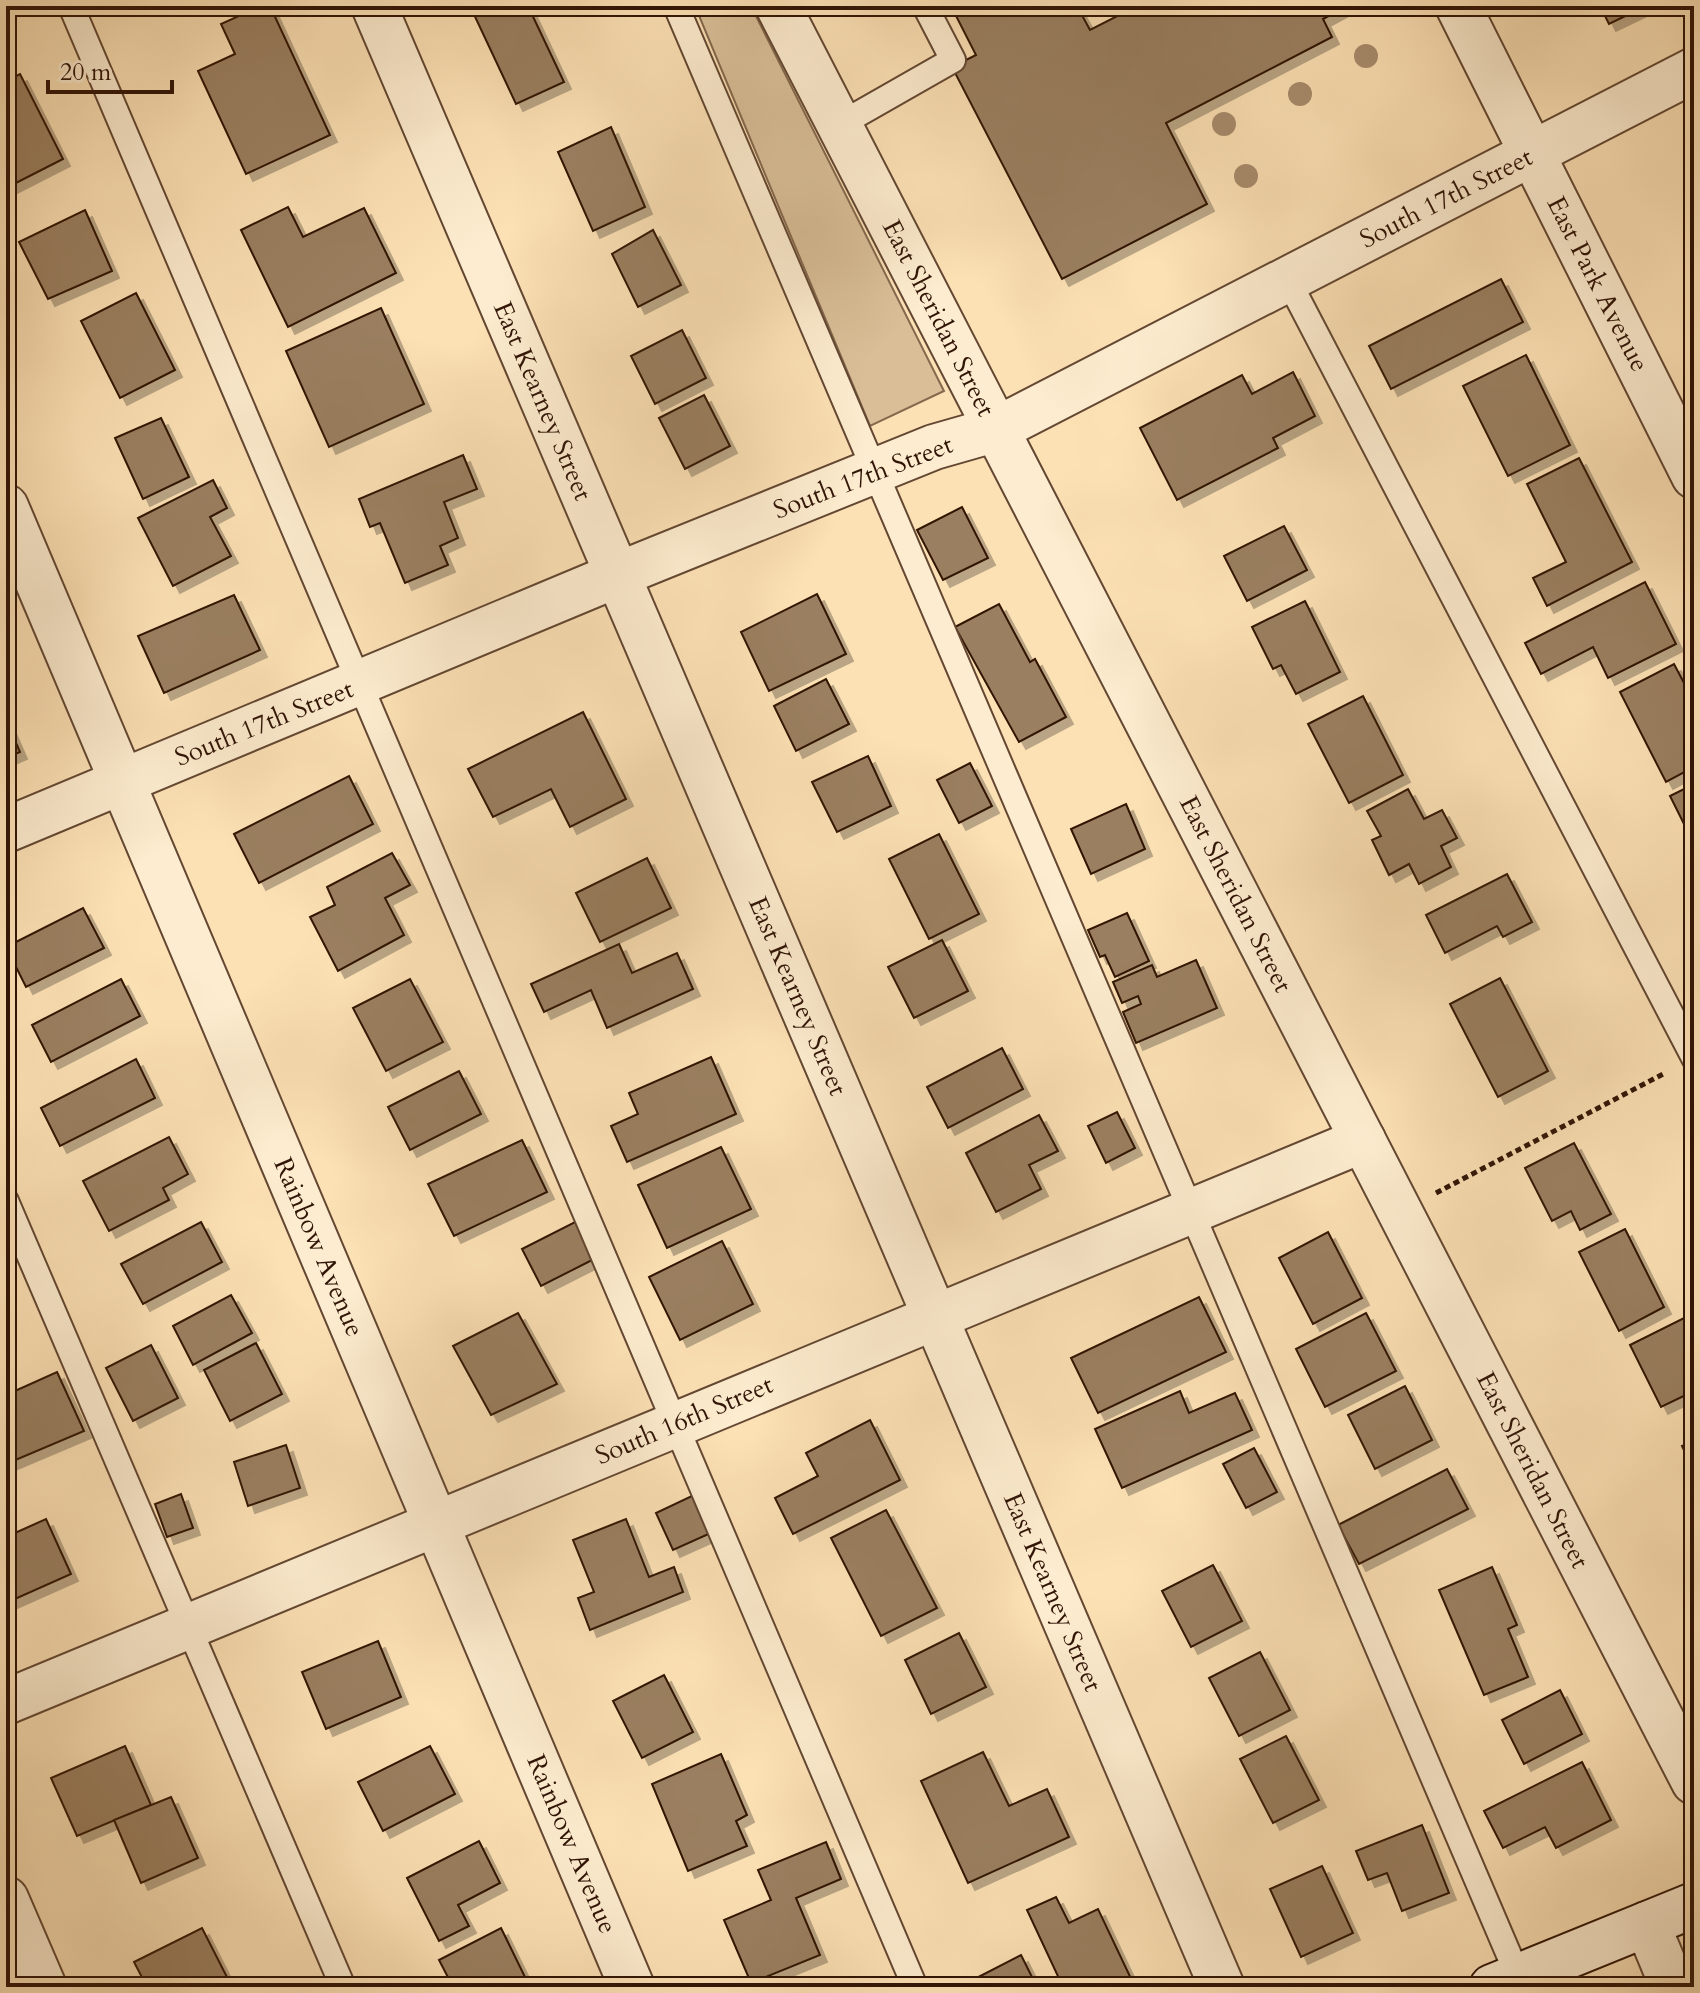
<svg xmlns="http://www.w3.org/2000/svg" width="1700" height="1993" font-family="Cardo,serif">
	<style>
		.green { fill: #d9be97; stroke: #84694e; stroke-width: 2 }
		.building { fill: #9a7f61; stroke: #301406; stroke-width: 2; filter: url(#shadow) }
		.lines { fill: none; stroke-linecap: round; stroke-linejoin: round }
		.service-casing { stroke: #634732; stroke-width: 28 }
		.minor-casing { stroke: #634732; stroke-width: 48 }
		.tertiary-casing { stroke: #634732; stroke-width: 48 }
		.secondary-casing { stroke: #301406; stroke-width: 48 }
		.path { stroke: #301406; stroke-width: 5; stroke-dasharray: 6 4; stroke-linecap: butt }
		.service { stroke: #fdeccf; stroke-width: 24 }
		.minor { stroke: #fdeccf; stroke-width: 44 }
		.tertiary { stroke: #fdeccf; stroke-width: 44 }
		.secondary { stroke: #fdeccf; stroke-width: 44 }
		.tree { fill: #a88c6d }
		.labels { text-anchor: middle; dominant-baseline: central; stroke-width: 6; stroke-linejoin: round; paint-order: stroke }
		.street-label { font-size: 26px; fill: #301406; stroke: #fdeccf }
	</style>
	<defs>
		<filter id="shadow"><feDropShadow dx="7" dy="7" stdDeviation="0" flood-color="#0004"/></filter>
	</defs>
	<rect width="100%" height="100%" fill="#fce1b5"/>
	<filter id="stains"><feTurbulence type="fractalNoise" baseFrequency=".0025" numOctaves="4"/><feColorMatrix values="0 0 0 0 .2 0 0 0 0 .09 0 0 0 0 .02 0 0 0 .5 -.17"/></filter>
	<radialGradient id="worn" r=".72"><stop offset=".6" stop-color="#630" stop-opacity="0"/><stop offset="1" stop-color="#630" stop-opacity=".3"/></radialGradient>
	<polygon class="green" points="695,6 751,6 944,391 870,426"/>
	<g class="building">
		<polygon points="261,6 270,6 330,135 246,174 198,71 235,54 221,24"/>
		<polygon points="470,6 528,6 564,82 516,104"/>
		<polygon points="951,6 1077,6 1090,30 1137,6 1347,6 1323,19 1332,37 1166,123 1207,204 1062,279 952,67 976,55"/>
		<polygon points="1600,6 1646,6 1609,24"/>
		<polygon points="20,74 63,159 6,188 6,81"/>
		<polygon points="611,127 645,207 593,231 558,152"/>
		<polygon points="288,207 303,237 364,208 396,273 288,327 241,230"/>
		<polygon points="85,210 112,271 48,299 19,242"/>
		<polygon points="653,230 681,285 638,307 612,254"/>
		<polygon points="1501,279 1523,322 1391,389 1369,346"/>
		<polygon points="136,293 175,370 120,398 81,321"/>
		<polygon points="381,308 424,404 329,447 286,351"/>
		<polygon points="682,330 706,378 655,404 631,356"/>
		<polygon points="1526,355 1570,445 1508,476 1463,386"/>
		<polygon points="1293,372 1315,416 1273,438 1278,448 1177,500 1140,428 1242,375 1252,394"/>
		<polygon points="704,395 730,446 685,469 659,418"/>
		<polygon points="161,418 189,477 143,499 115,438"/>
		<polygon points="463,455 477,489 444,502 458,538 440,546 448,565 405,583 380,523 370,527 359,499"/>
		<polygon points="1579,458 1632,562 1547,606 1533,578 1566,562 1527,484"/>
		<polygon points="213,480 227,508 210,517 231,556 173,586 138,518"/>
		<polygon points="962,507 988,558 943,580 917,530"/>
		<polygon points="1284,526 1307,570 1247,601 1224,556"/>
		<polygon points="1645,582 1676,644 1608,678 1593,647 1541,674 1525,643"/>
		<polygon points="817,594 846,654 769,691 741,632"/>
		<polygon points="234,595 260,650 164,693 138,636"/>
		<polygon points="1305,601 1340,672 1296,694 1281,665 1273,669 1252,627"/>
		<polygon points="999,604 1030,662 1035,659 1066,717 1019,742 955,627"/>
		<polygon points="1674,664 1694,702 1694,767 1666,782 1620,692"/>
		<polygon points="826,679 849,724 796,751 774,706"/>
		<polygon points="1363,696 1403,775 1349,803 1308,724"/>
		<polygon points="583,712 626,799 570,827 551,789 493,817 468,769"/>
		<polygon points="6,720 20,752 6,758"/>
		<polygon points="868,756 891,806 837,832 812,782"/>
		<polygon points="970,763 992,806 959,823 937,780"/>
		<polygon points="349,776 373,824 259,883 234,834"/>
		<polygon points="1694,784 1694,844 1670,796"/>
		<polygon points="1408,789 1424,819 1442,810 1457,838 1441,846 1451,867 1419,884 1409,864 1389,875 1372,840 1381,836 1367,811"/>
		<polygon points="1126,804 1145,849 1091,874 1071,829"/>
		<polygon points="939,834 979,914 929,939 889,859"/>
		<polygon points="392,853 410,885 385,898 404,935 338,971 310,917 335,905 327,887"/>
		<polygon points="647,858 671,908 600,942 576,893"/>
		<polygon points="1507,874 1532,922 1503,937 1497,926 1445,953 1426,915"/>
		<polygon points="83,908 104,948 26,987 6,947"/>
		<polygon points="1127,913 1149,961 1115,977 1105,955 1100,957 1088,930"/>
		<polygon points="942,940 968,991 914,1018 888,967"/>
		<polygon points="619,944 632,973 677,953 693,989 607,1028 591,990 544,1012 531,984"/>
		<polygon points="1196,960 1217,1008 1136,1043 1123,1012 1141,1004 1138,996 1122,1003 1113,982 1152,965 1157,977"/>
		<polygon points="1500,978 1548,1071 1498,1097 1450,1004"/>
		<polygon points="121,979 140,1016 51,1062 32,1025"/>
		<polygon points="410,979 443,1042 386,1071 353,1008"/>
		<polygon points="1002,1048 1023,1089 948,1128 927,1087"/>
		<polygon points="711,1057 736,1114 627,1162 611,1126 638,1114 629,1093"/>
		<polygon points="136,1059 155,1098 60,1146 41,1108"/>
		<polygon points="459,1071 481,1114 410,1150 388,1107"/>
		<polygon points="1117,1112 1135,1148 1106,1163 1088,1126"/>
		<polygon points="1039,1115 1058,1151 1029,1165 1041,1189 996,1212 966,1153"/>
		<polygon points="169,1137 188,1174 163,1188 169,1200 109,1231 83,1181"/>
		<polygon points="522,1140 547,1192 454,1236 428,1184"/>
		<polygon points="1574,1143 1611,1214 1580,1230 1571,1211 1552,1221 1525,1168"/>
		<polygon points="721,1147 751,1209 667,1248 638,1185"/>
		<polygon points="581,1219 600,1256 541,1286 522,1249"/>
		<polygon points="201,1222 222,1262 143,1304 121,1264"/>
		<polygon points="1625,1229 1664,1307 1619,1331 1579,1252"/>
		<polygon points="1328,1232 1362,1298 1313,1324 1279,1258"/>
		<polygon points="722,1241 753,1304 680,1340 649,1277"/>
		<polygon points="231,1295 252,1333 193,1365 173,1326"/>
		<polygon points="1199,1297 1226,1352 1098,1413 1071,1358"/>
		<polygon points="518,1313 557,1384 491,1415 453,1346"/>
		<polygon points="1366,1313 1396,1371 1325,1407 1296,1349"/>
		<polygon points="1684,1318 1694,1337 1694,1391 1661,1407 1630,1345"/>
		<polygon points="256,1343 282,1394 230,1421 204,1370"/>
		<polygon points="151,1345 178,1398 133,1421 106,1368"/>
		<polygon points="57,1372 84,1431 6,1464 6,1395"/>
		<polygon points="1405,1386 1432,1440 1375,1469 1348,1415"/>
		<polygon points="1180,1391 1189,1413 1235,1393 1252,1430 1122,1488 1095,1429"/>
		<polygon points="870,1420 900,1480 793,1534 775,1498 818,1476 806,1453"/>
		<polygon points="1694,1441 1694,1471 1682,1446"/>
		<polygon points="286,1445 300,1488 248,1506 234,1462"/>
		<polygon points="1254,1448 1277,1492 1246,1508 1223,1464"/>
		<polygon points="1447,1469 1468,1509 1359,1564 1338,1525"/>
		<polygon points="181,1494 193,1528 167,1537 155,1504"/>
		<polygon points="696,1494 713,1532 673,1550 656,1513"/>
		<polygon points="886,1510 937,1608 881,1636 831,1538"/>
		<polygon points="46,1519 71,1574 6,1603 6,1537"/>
		<polygon points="626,1519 649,1577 674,1567 683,1592 590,1630 578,1598 594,1592 573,1540"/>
		<polygon points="1213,1565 1242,1621 1191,1647 1162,1591"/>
		<polygon points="1492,1567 1517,1625 1508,1629 1528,1677 1484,1695 1439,1590"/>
		<polygon points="959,1633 986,1687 931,1714 905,1660"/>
		<polygon points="378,1641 401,1697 326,1729 302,1672"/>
		<polygon points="1260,1652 1290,1710 1239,1736 1209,1678"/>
		<polygon points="664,1675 693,1732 642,1758 613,1701"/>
		<polygon points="1560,1690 1582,1734 1524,1764 1502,1720"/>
		<polygon points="1286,1736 1319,1800 1273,1823 1240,1759"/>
		<polygon points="125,1746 151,1805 77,1836 51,1778"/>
		<polygon points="430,1746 455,1794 383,1831 358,1782"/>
		<polygon points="983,1752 1009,1806 1047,1789 1069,1837 968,1883 921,1781"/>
		<polygon points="721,1754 747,1815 736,1821 747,1846 688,1871 652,1784"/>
		<polygon points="1582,1762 1611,1820 1556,1848 1545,1827 1503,1848 1484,1811"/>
		<polygon points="171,1797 198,1858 141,1883 114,1820"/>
		<polygon points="1422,1825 1449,1893 1402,1911 1387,1873 1368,1880 1356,1851"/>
		<polygon points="479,1841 500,1883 458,1905 469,1926 439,1941 407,1878"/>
		<polygon points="826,1842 841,1879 796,1898 820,1955 751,1983 724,1920 771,1900 758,1870"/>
		<polygon points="1322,1866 1353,1933 1301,1957 1270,1889"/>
		<polygon points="1056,1897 1069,1923 1098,1909 1135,1987 1063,1987 1027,1910"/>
		<polygon points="202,1928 232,1987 147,1987 134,1962"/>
		<polygon points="501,1928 525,1977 505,1987 453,1987 439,1960"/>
		<polygon points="1021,1955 1037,1987 959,1987"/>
	</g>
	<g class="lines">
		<g class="service-casing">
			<g id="service">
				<polyline points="71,6 915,1987"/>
				<polyline points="676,6 1518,1976"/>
				<polyline points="839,125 953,60 925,6"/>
				<polyline points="1288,280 1694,1058"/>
				<polyline points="6,1201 343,1987"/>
			</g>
		</g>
		<g class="minor-casing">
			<g id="minor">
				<polyline points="374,6 1222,1987"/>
				<polyline points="1458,6 1694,476"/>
				<polyline points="6,507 632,1987"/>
				<path d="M6,1702C458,1514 910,1326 1363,1140"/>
				<polyline points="6,1899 44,1987"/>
			</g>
		</g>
		<g class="tertiary-casing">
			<g id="tertiary">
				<polyline points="778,6 1694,1782"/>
				<polyline points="6,830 617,575 934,447 997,429 1694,70"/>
				<polyline points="1647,1924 1673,1987"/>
			</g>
		</g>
		<g class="secondary-casing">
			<polyline id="secondary" points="1492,1987 1694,1905"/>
		</g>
		<polyline class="path" points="1436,1193 1665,1073"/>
		<use href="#service" class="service"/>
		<use href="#minor" class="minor"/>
		<use href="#tertiary" class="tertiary"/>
		<use href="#secondary" class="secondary"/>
	</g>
	<g class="tree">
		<circle cx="1366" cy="56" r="12"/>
		<circle cx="1300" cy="94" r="12"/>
		<circle cx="1224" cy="124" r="12"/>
		<circle cx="1246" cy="176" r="12"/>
	</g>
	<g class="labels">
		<g class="street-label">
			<text transform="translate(1446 198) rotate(-27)">South 17th Street</text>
			<text transform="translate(1598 284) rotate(63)">East Park Avenue</text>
			<text transform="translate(939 318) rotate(63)">East Sheridan Street</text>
			<text transform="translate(543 401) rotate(67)">East Kearney Street</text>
			<text transform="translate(863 477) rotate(-21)">South 17th Street</text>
			<text transform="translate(264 723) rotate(-22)">South 17th Street</text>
			<text transform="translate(1236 894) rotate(63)">East Sheridan Street</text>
			<text transform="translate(798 996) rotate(67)">East Kearney Street</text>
			<text transform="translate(319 1247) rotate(67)">Rainbow Avenue</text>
			<text transform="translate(684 1420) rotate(-23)">South 16th Street</text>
			<text transform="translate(1533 1470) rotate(63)">East Sheridan Street</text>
			<text transform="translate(1053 1592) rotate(67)">East Kearney Street</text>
			<text transform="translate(572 1844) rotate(67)">Rainbow Avenue</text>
		</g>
	</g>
	<rect width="1700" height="1993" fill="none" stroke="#fce1b5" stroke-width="32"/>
	<rect x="8" y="8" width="1684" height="1977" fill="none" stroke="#301406" stroke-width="4"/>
	<rect x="16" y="16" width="1668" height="1961" fill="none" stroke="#301406" stroke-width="2"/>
	<path d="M48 80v12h124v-12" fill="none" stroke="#301406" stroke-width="4"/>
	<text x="60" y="80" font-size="24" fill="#301406" stroke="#fdeccf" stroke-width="6" paint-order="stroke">20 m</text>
	<rect width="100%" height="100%" filter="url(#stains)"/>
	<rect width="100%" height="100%" fill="url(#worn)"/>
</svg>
